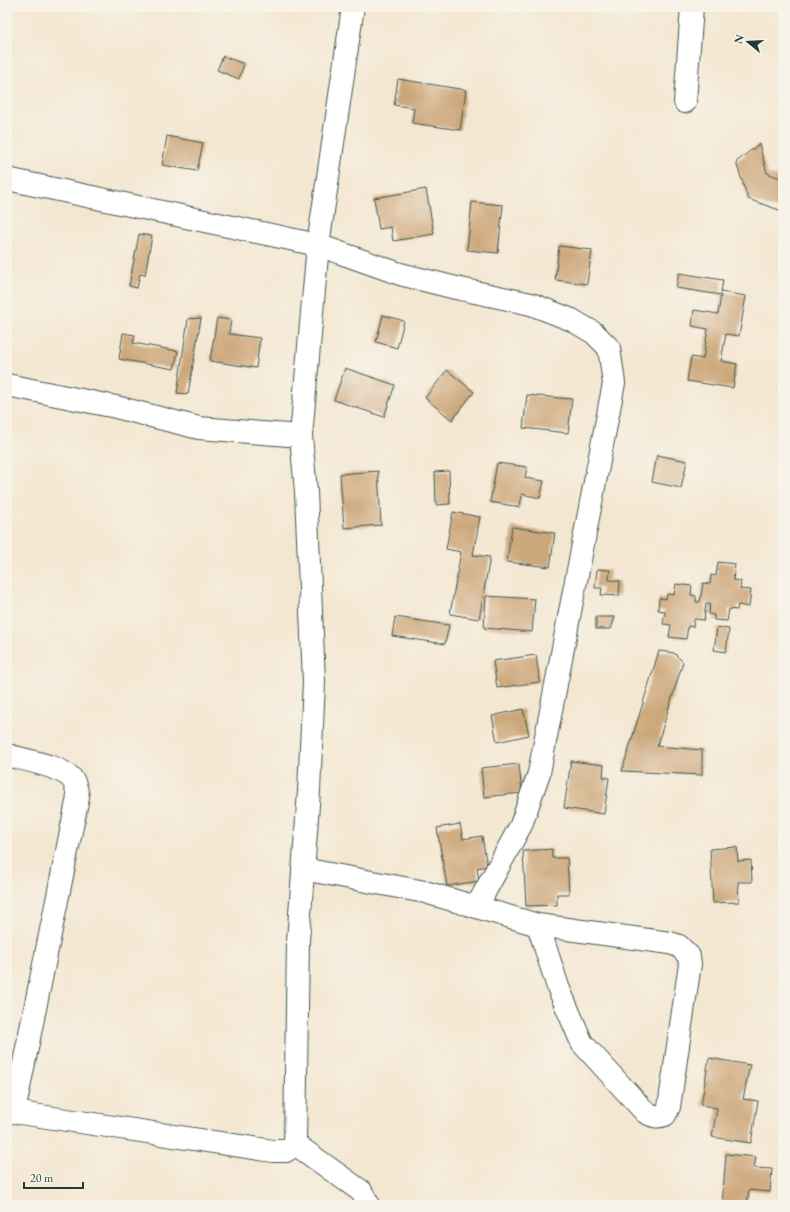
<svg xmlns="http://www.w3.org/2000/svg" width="790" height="1212" font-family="'EB Garamond',serif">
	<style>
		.building { fill: #cda77b }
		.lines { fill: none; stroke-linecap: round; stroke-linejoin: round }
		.street-casing { stroke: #3f564c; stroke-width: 24 }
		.street { stroke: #fff; stroke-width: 22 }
	</style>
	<rect width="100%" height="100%" fill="#f7f3e8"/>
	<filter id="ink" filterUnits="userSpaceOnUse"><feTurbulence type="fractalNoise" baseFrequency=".025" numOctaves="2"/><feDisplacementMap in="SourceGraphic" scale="8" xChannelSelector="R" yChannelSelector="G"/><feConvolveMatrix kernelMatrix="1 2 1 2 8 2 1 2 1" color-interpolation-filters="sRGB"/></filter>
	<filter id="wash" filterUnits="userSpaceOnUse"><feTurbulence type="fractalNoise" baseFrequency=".012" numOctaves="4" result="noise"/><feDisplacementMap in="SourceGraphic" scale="16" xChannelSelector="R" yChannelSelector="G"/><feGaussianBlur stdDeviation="0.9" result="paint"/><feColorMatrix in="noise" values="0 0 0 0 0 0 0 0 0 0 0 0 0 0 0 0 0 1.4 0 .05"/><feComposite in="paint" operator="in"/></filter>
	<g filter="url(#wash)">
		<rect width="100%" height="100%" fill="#f4e7d2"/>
		<g id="blocks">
			<g class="building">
				<polygon points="223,56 244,64 239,79 217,70"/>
				<polygon points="398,79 466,90 460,130 412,123 414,108 394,105"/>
				<polygon points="167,136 203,143 197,171 162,165"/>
				<polygon points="759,144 767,173 783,179 782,211 748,199 736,162"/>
				<polygon points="426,189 434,234 393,241 391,227 379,229 374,198"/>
				<polygon points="472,202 503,205 498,253 467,250"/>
				<polygon points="139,234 152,236 145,275 140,274 137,288 129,286"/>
				<polygon points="559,246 592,250 587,284 555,280"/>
				<polygon points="679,273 723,280 721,292 746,296 739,336 726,334 721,361 737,364 733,388 687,381 691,357 703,359 708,329 692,326 694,310 718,314 721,295 676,288"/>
				<polygon points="383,315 404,321 397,348 376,342"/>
				<polygon points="201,318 188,394 177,393 188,319"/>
				<polygon points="217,318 231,320 229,334 260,338 256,368 210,361"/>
				<polygon points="123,333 135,335 133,343 178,351 174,369 119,359"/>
				<polygon points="345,368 395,385 384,417 334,400"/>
				<polygon points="447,370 474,392 452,420 425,398"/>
				<polygon points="527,395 572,399 568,433 523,428"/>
				<polygon points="657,455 687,461 681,488 652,482"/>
				<polygon points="497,463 527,467 525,478 544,481 540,498 522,494 520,507 490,502"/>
				<polygon points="378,471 381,525 344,528 340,474"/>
				<polygon points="449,471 450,504 436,505 435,472"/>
				<polygon points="453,512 480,517 473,555 490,557 479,619 450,614 461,552 446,549"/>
				<polygon points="512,527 555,533 550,567 507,562"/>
				<polygon points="718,562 735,564 733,580 741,581 740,589 751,590 749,607 738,605 737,610 729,609 727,621 714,620 714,615 709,614 710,604 706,604 704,620 694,619 693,627 688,626 686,639 669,637 671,625 663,624 665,611 658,610 659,598 666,599 667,594 674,595 676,584 692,586 691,595 696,596 696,602 700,602 703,583 710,584 711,575 716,576"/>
				<polygon points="597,569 610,570 609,580 620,581 619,596 601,595 602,588 595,588"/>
				<polygon points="486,596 535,599 532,632 484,628"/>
				<polygon points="395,617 449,625 445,644 392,636"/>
				<polygon points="596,617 615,617 611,629 596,629"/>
				<polygon points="717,627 729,629 726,652 714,650"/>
				<polygon points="659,651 674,653 683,662 657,746 702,750 702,775 622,771"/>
				<polygon points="536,655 540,682 497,688 493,661"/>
				<polygon points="523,709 529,735 497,742 492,716"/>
				<polygon points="571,761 604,765 603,777 609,778 604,814 564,808"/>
				<polygon points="519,764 522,793 484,797 481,768"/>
				<polygon points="460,824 463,839 482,836 487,866 477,868 479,881 447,886 437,828"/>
				<polygon points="737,847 738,861 751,860 752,882 738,882 739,902 713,903 710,849"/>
				<polygon points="552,849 552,858 567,858 569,894 557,894 557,905 526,906 523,851"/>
				<polygon points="709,1058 750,1065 743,1099 758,1101 751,1143 712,1137 717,1108 701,1105"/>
				<polygon points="726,1154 756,1157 754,1168 772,1169 770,1192 749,1190 747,1205 722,1205"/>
			</g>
		</g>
	</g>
	<g filter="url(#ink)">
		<use href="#blocks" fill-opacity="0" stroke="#3f564c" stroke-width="1"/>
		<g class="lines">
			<g class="street-casing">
				<g id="street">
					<polyline points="685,102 692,7"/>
					<polyline points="7,179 318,245 400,274 456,288 531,304 572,320 594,333 609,348 614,383 539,773 521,825 477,906"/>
					<polyline points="7,385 116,407 199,428 301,436"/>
					<path d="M7,755C23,760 66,766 74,782C76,786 77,792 78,797L14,1112"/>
					<path d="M303,869L425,892L538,925L670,943L679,946L689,956L690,964L669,1107L665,1115C657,1118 652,1116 645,1112L582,1043L558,987L538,925"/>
					<polyline points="7,1111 273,1151 286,1151 295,1144 298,941 309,791 314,682 306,492 301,436 318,245 353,7"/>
					<polyline points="295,1144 361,1191 369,1205"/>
				</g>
			</g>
			<use href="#street" class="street"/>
		</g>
	</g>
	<rect width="790" height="1212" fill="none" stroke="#f7f3e8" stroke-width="24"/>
	<g transform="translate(748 42) rotate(288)" stroke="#f7f3e8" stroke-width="3" paint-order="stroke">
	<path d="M0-3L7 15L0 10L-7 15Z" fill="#1f3d34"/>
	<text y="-6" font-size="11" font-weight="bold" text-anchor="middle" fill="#1f3d34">N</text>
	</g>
	<path d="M24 1182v6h59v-6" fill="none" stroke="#1f3d34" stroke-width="2"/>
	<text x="30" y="1182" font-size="12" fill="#1f3d34" stroke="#f7f3e8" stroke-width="3" paint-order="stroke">20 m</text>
</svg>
